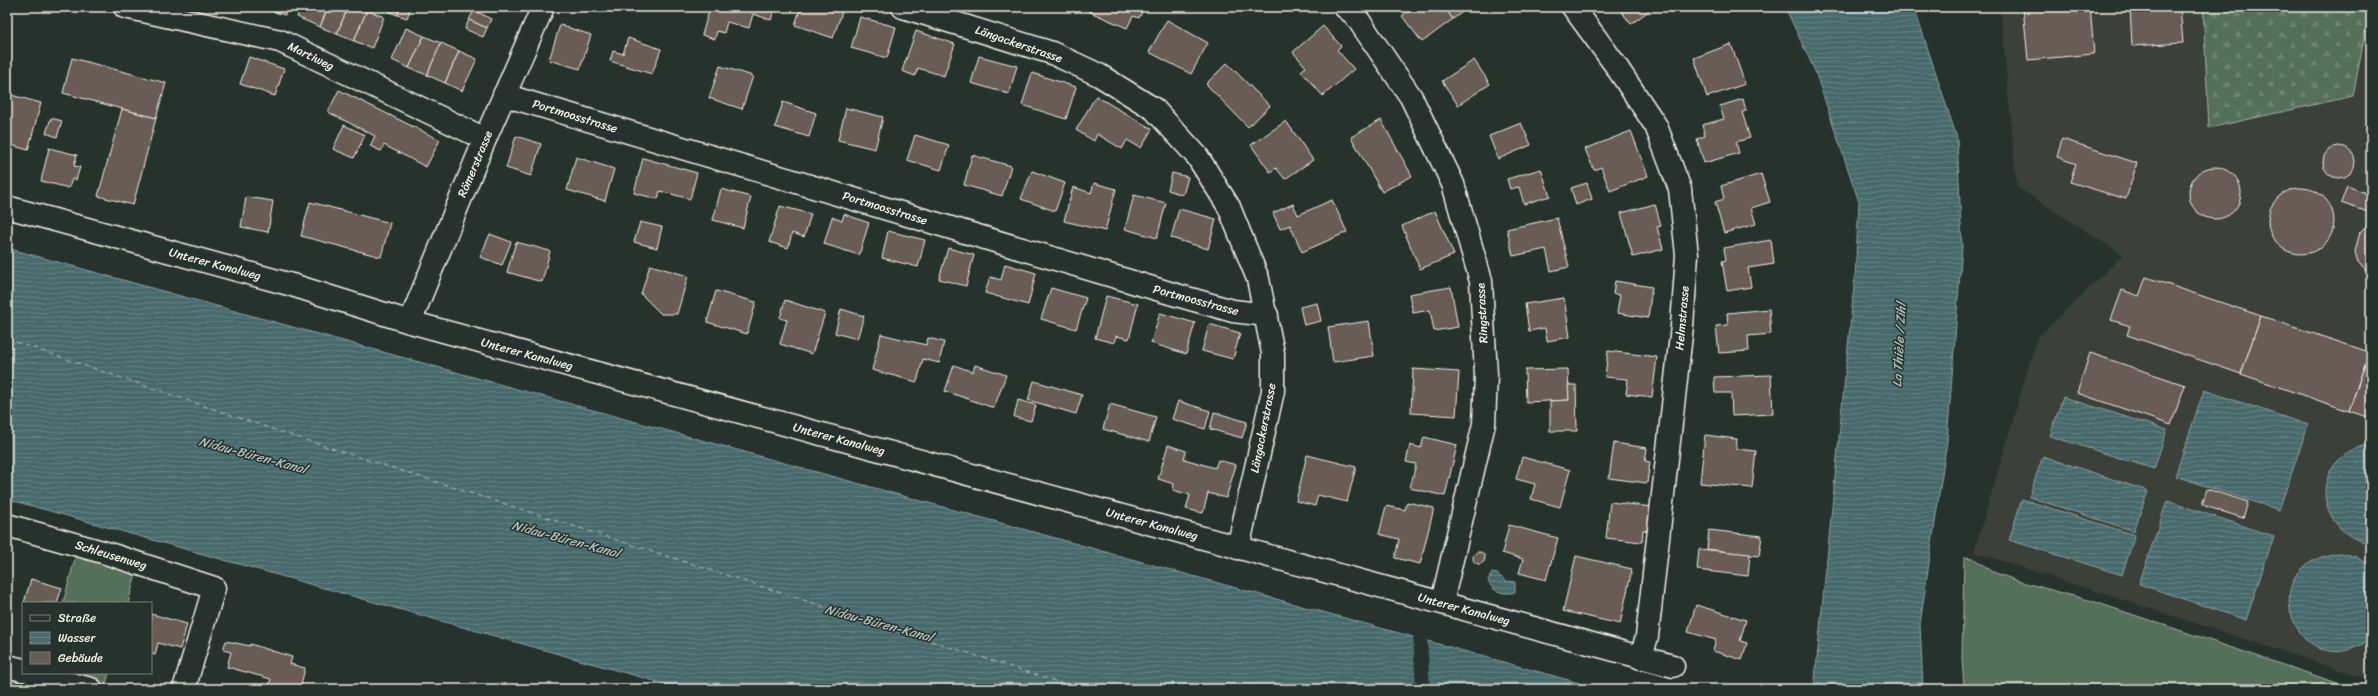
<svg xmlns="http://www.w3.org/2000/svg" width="2378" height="696" font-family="Sriracha,sans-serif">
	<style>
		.built { fill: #3a3f39 }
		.grass { fill: #547058; stroke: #a4b0a0 }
		.forest { fill: url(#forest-firs); stroke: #a4b0a0 }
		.water { fill: url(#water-rules); stroke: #8ca09e }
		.pier { fill: #26332d }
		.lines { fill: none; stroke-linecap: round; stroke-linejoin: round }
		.ferry { stroke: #afbbb7; stroke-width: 1; stroke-dasharray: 5 4; stroke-linecap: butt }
		.building { fill: #675c55; stroke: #f4f1e8 }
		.minor-casing { stroke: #f4f1e8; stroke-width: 25 }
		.minor { stroke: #26332d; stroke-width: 22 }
		.labels { text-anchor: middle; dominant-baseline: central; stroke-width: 3; stroke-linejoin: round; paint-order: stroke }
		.street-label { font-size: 12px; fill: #f4f1e8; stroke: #26332d }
		.water-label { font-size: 13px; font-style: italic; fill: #afbbb7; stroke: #26332d }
	</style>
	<defs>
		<pattern id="forest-firs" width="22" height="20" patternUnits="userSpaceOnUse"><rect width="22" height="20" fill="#547058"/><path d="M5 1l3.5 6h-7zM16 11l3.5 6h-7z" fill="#6d8570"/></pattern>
		<pattern id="water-rules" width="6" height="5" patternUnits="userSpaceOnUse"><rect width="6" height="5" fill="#476a6d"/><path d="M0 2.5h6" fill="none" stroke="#628082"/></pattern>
	</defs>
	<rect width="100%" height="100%" fill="#26332d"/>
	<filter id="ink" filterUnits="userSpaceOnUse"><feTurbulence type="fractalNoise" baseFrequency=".025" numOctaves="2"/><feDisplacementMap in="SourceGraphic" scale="8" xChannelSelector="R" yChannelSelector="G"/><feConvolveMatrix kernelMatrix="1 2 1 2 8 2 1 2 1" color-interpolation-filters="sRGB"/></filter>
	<g filter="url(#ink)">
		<polygon class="built" points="2000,7 2203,7 2209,128 2371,7 2371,680 1974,552 2037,338 2123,255 2017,187"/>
		<g class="grass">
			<polygon points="77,551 137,570 128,603 63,603"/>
			<polygon points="1964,557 1973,558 1993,572 2018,581 2092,601 2355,689 1964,689 1962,658"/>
			<polygon points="58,673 109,673 105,688"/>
		</g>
		<polygon class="forest" points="2203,7 2370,7 2353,96 2209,128"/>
		<g class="water">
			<polygon points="1785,7 1914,7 1957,138 1962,247 1947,441 1920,624 1923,689 1814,689 1855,276 1859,202 1815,71"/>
			<polygon points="7,248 1601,689 683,689 7,499"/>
			<polygon points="2204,390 2308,425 2279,510 2175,476"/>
			<polygon points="2063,397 2167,430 2154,469 2050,436"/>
			<path d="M2363,446H2371V543C2334,540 2309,492 2337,462C2345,454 2353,450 2363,446Z"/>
			<polygon points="2043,456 2148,491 2134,531 2029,497"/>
			<polygon points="2022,499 2135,535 2122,575 2009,540"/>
			<polygon points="2167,501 2274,536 2246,620 2139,584"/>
			<path d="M2340,553L2356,557L2371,566V638C2301,693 2244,564 2340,553Z"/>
			<path d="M1492,573L1497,574L1506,581L1515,582V592C1505,595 1491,592 1488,580Z"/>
		</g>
		<polygon class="pier" points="1413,634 1427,638 1430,689 1416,689"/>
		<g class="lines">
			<polyline class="ferry" points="7,339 278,431 1080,689"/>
		</g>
		<g class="building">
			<polygon points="263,7 287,7 285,15 263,9"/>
			<polygon points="301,7 328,7 320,27 297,17"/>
			<polygon points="328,7 348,7 337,34 320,27"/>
			<polygon points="348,7 358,7 367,10 354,41 337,34"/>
			<polygon points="390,7 400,7 398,15 389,12"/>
			<polygon points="400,7 411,7 407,18 398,15"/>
			<polygon points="710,7 775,7 771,20 753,14 749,28 727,22 724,33 717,31 715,39 702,35"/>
			<polygon points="801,7 836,7 843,9 833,38 795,25"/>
			<polygon points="1089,7 1144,7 1139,18 1133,16 1127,28 1088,11"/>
			<polygon points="1245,7 1258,7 1253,13"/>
			<polygon points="1414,7 1444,7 1453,19 1422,42 1402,16"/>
			<polygon points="1444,7 1457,7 1461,13 1453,19"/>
			<polygon points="1618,7 1654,7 1631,24"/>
			<polygon points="2023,7 2090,7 2094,54 2028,60"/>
			<polygon points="2130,7 2180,7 2183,43 2132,46"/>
			<polygon points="367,10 384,17 372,48 354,41"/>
			<polygon points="474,10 491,19 487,28 469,20"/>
			<polygon points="860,17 896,27 887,58 851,48"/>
			<polygon points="469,20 487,28 483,37 465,29"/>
			<polygon points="1167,20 1208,43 1191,74 1149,52"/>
			<polygon points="560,25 591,35 580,69 549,60"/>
			<polygon points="1323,26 1341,46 1337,50 1354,69 1323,96 1301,71 1306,67 1293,52"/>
			<polygon points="406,28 424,36 409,68 392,60"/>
			<polygon points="916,31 955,44 944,76 918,68 915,76 902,71"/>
			<polygon points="424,36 441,43 427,75 409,68"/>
			<polygon points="628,38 661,49 652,74 610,61 613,51 623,54"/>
			<polygon points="441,43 459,51 445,83 427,75"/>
			<polygon points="1731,44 1745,84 1707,97 1694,58"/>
			<polygon points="459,51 477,59 462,91 445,83"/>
			<polygon points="979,56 1017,66 1009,94 971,83"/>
			<polygon points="249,57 284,69 275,96 240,84"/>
			<polygon points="72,58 166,83 156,118 63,93"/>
			<polygon points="1474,60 1490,84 1458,105 1442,81"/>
			<polygon points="1227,63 1270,106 1248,127 1206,84"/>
			<polygon points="720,66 753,76 742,109 709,98"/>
			<polygon points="1032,73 1076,87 1066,119 1022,105"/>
			<polygon points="339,90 440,140 426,167 384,145 381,151 370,146 375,136 328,112"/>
			<polygon points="7,94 41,103 28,150 7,144"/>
			<polygon points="1096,96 1152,129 1141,148 1127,140 1122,149 1097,134 1094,141 1076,130"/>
			<polygon points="1743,99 1746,111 1742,112 1750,138 1736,142 1739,153 1704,163 1697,139 1705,136 1702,125 1724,119 1720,106"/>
			<polygon points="783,102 816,113 809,137 775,127"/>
			<polygon points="846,108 883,117 875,149 838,140"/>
			<polygon points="122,109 156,118 133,205 98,196"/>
			<polygon points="51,118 62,121 57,137 46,133"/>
			<polygon points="1381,120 1412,176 1382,192 1351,137"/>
			<polygon points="1286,121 1313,160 1285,179 1276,168 1270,172 1251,145"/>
			<polygon points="1521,123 1531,145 1498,159 1489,136"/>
			<polygon points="344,125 365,135 354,158 333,149"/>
			<polygon points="1631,131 1648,176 1610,191 1601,167 1594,170 1585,149"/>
			<polygon points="915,135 949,145 941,170 907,160"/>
			<polygon points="516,136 541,144 531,176 506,168"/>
			<polygon points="2062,139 2137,163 2126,199 2070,182 2076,164 2057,157"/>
			<circle cx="2339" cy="162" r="16"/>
			<polygon points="49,148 77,155 74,166 80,167 76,180 72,179 69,188 41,181"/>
			<polygon points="972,155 1011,166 1002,196 964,185"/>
			<polygon points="576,157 614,169 605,201 567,190"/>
			<polygon points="643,158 697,173 690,199 660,191 658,199 634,193"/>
			<circle cx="2215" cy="193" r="26"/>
			<polygon points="1541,169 1550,196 1524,204 1519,187 1510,189 1507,179"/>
			<polygon points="1032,171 1065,183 1055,211 1021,199"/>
			<polygon points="1172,173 1188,177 1183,195 1168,190"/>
			<polygon points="1761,174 1770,202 1751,208 1756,224 1724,233 1715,202 1724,199 1721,186"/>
			<polygon points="1094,183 1116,189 1105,231 1064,221 1073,187 1091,193"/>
			<polygon points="1587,183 1592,199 1576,205 1571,188"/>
			<polygon points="2347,186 2371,195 2371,213 2341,203"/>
			<circle cx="2301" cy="221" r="33"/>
			<polygon points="721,189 751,197 743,228 713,220"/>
			<polygon points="1134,195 1166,203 1157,238 1125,229"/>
			<polygon points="246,197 273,201 268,232 241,227"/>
			<polygon points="1332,200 1347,232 1302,252 1290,225 1280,229 1273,213 1293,204 1298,215"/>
			<polygon points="310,202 390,223 381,257 301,236"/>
			<polygon points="1655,204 1661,226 1657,227 1663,249 1633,257 1621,213"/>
			<polygon points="780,206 811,214 804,237 792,233 788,248 769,242"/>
			<polygon points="1179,209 1216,219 1208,249 1171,238"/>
			<polygon points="1435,211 1454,255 1420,269 1402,226"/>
			<polygon points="844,214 869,223 859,255 824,244 832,217 842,221"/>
			<polygon points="1557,218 1569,267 1551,271 1546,249 1513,256 1507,229"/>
			<polygon points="2371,221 2371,277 2358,262 2355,252 2360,232"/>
			<polygon points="640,222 662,227 657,248 634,242"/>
			<polygon points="888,231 925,240 918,267 882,258"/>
			<polygon points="490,234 511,242 502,265 480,257"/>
			<polygon points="1771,240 1774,264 1748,268 1751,287 1727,291 1722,261 1726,260 1724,248"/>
			<polygon points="516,242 550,251 542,282 507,272"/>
			<polygon points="948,248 974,255 966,286 939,279"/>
			<polygon points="1005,264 1036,273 1028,305 985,293 990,277 1001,280"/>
			<polygon points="650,265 688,276 677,314 661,314 641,294"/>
			<polygon points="2146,277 2261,316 2241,374 2127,335 2130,326 2111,320 2122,290 2139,296"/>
			<polygon points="1615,281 1652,287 1648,318 1617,313 1620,295 1613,294"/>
			<polygon points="1451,287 1458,327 1434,331 1430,310 1413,313 1409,294"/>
			<polygon points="1051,288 1086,298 1076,329 1041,319"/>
			<polygon points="716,291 756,302 747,334 707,322"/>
			<polygon points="1106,296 1138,304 1129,339 1116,336 1114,343 1095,338"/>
			<polygon points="1564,298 1570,337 1547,341 1545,328 1529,331 1525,304"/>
			<polygon points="785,300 825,313 812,354 780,344 787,320 780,318"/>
			<polygon points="1317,303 1321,321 1304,325 1300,307"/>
			<polygon points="841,309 864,316 857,339 835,333"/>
			<polygon points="1769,309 1771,334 1748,336 1749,351 1719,353 1716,326 1728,325 1727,313"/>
			<polygon points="1160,313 1195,323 1186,354 1151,343"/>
			<polygon points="2261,316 2369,352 2349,411 2241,374"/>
			<polygon points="1369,321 1374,356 1333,362 1328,327"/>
			<polygon points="1209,324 1240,333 1233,359 1202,351"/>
			<polygon points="881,334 926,345 928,338 944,342 939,363 923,359 917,382 872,370"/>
			<polygon points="1608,351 1657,357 1652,397 1626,394 1628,379 1605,377"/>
			<polygon points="2090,353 2185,385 2171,425 2077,393"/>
			<polygon points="2367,359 2371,360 2371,418 2349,411"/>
			<polygon points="954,365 973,372 975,365 1006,375 994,408 945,391"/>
			<polygon points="1413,369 1459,372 1456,416 1411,413"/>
			<polygon points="1568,369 1569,400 1526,402 1525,370"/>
			<polygon points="1771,375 1773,414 1732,416 1731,393 1715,393 1714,377"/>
			<polygon points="1034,381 1082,395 1076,414 1028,400"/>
			<polygon points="1568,385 1576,385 1577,431 1550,431 1550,401 1569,400"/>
			<polygon points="1018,400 1036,405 1031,421 1014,417"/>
			<polygon points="1178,401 1210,411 1205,429 1172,419"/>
			<polygon points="1110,404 1156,417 1149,442 1103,429"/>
			<polygon points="1214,412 1247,422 1242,438 1210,429"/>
			<polygon points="1705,435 1737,439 1736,449 1756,451 1752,488 1700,483"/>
			<polygon points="1424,437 1457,445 1445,496 1410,488 1416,464 1406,462 1410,445 1421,448"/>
			<polygon points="1614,443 1647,448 1645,461 1650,462 1647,483 1609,478"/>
			<polygon points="1168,445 1186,451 1184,459 1215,468 1218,460 1236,465 1226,498 1208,493 1203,513 1186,509 1190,495 1173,490 1174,484 1158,479"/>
			<polygon points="1307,455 1356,467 1347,502 1318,495 1315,506 1296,501"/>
			<polygon points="1522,457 1570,470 1560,507 1531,499 1535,484 1516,479"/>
			<polygon points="2207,489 2248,502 2243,518 2202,505"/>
			<polygon points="1407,502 1434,508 1420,564 1395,558 1399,539 1379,534 1386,506 1405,510"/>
			<polygon points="1610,502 1652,507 1649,531 1643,530 1642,542 1606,538"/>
			<polygon points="1509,525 1558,538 1546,580 1519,573 1523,559 1502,553"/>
			<polygon points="1709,530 1762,536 1759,556 1707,549"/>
			<polygon points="1699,549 1750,554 1748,576 1697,570"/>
			<circle cx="1479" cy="558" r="6"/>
			<polygon points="1576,556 1632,569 1620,624 1563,611"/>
			<polygon points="31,579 62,588 57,603 24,603"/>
			<polygon points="1696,605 1746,620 1740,641 1747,643 1742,660 1713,651 1716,640 1688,632"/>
			<polygon points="151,614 187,624 180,649 158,643 155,655 151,654"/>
			<polygon points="226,641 250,646 250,644 292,657 290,664 305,668 300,689 268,689 271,679 227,667 231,652 223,650"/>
			<polygon points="7,677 20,680 18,689 7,689"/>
		</g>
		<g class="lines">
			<g class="minor-casing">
				<g id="minor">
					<polyline points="125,7 280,41 485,139"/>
					<polyline points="903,7 1052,53 1099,75 1154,109 1197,156 1229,207 1258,279 1273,353 1273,391 1238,548"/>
					<polyline points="1345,7 1355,15 1411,97 1453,184 1481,281 1486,375 1484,424 1442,602"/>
					<polyline points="1573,7 1614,63 1656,126 1680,189 1687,255 1682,326 1647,636 1641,658"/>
					<polyline points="504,95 1173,294 1233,311 1267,315"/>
					<polyline points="7,207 292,285 410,322 1673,666"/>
					<polyline points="410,322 485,139 543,7"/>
					<polyline points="7,525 106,553 214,588 184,689"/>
					<polyline points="7,666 23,670"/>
					<polyline points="32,673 91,689"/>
				</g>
			</g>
			<use href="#minor" class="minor"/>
		</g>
	</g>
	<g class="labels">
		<g class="street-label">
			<text transform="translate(1019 44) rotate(19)">Längackerstrasse</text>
			<text transform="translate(311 56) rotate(26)">Martiweg</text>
			<text transform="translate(575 116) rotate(17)">Portmoosstrasse</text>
			<text transform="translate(475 164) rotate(-67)">Römerstrasse</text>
			<text transform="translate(885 208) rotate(17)">Portmoosstrasse</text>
			<text transform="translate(215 264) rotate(15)">Unterer Kanalweg</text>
			<text transform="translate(1196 300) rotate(15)">Portmoosstrasse</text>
			<text transform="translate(1482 313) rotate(-93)">Ringstrasse</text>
			<text transform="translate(1682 318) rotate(-85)">Helmstrasse</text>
			<text transform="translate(527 354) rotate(15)">Unterer Kanalweg</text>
			<text transform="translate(1263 428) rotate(-79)">Längackerstrasse</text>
			<text transform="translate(839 439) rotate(15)">Unterer Kanalweg</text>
			<text transform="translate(1152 524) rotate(15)">Unterer Kanalweg</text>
			<text transform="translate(111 555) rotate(17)">Schleusenweg</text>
			<text transform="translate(1464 609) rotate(15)">Unterer Kanalweg</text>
		</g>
		<g class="water-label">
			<text transform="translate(1899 345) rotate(-87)">La Thièle / Zihl</text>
			<text transform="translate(253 455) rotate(15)">Nidau-Büren-Kanal</text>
			<text transform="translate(566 539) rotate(15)">Nidau-Büren-Kanal</text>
			<text transform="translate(879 623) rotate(15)">Nidau-Büren-Kanal</text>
		</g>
	</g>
	<rect width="2378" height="696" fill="none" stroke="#26332d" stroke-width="24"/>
	<rect x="12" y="12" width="2354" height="672" fill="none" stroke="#f4f1e8" stroke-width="1.5" filter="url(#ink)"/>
	<rect x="22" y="602" width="130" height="72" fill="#26332d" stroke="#787f78"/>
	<rect x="30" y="615" width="20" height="6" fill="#26332d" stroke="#787f78"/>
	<text x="58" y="622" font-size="12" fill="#f4f1e8">Straße</text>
	<rect x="30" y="632" width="20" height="12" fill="url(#water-rules)" stroke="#787f78"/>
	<text x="58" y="642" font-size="12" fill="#f4f1e8">Wasser</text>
	<rect x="30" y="652" width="20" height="12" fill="#675c55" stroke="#787f78"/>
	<text x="58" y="662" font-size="12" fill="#f4f1e8">Gebäude</text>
</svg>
